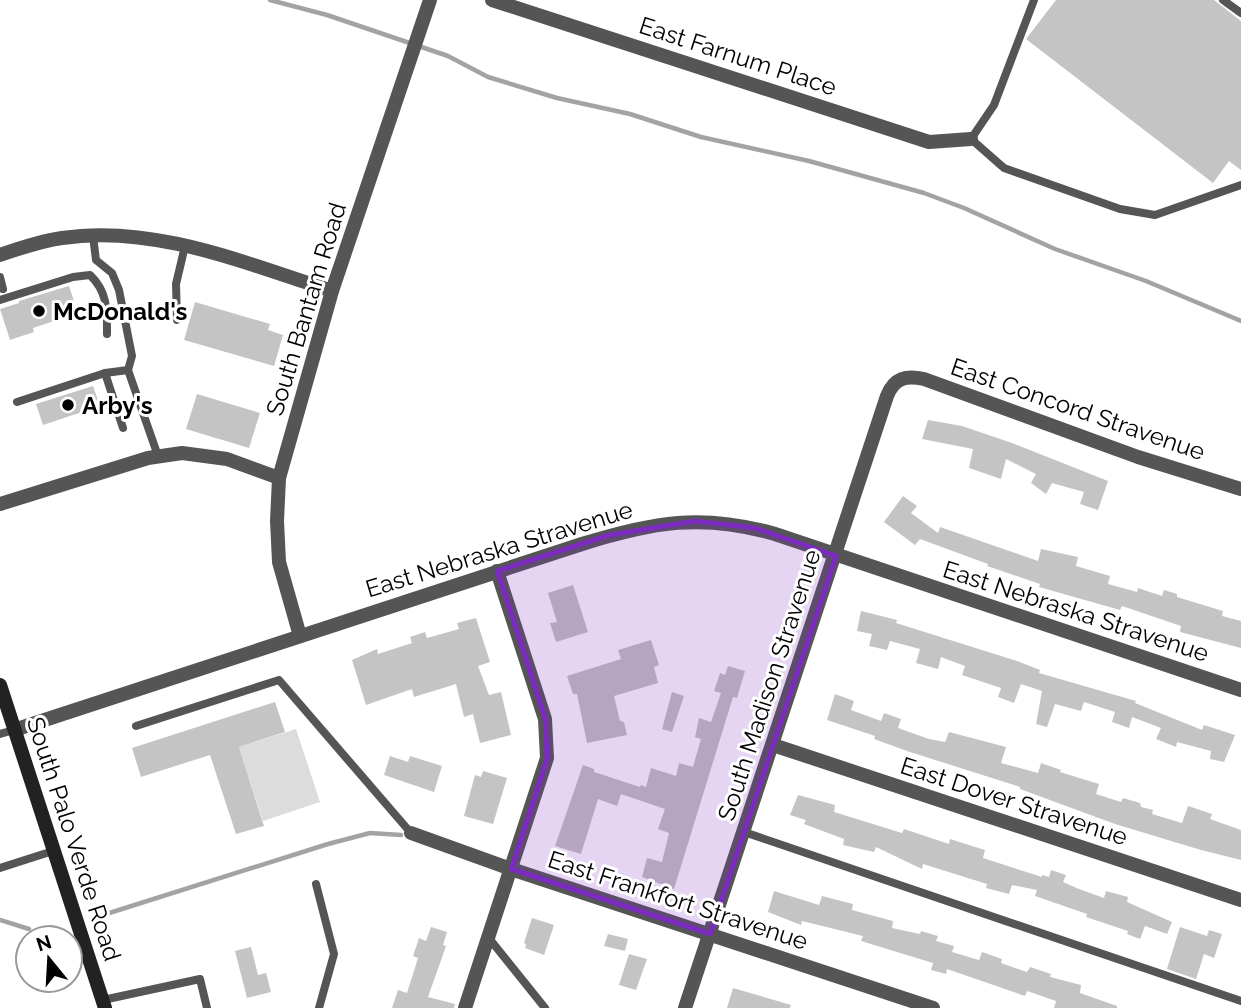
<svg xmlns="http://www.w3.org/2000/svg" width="1241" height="1008" font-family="Raleway,sans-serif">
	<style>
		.green { fill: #dcdcdc }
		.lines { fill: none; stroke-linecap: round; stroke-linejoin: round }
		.stream { stroke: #a3a3a3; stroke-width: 4.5 }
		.building { fill: #c4c4c4 }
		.service { stroke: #555; stroke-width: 8 }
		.minor { stroke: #555; stroke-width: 14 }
		.secondary { stroke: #222; stroke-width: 14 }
		.marked { fill: #7b2cbf; fill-opacity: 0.2; stroke: #7b2cbf; stroke-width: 5; stroke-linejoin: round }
		.poi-dot { fill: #000; stroke: #fff; stroke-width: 2.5 }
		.labels { text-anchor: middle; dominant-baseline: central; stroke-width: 6; stroke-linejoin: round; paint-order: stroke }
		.street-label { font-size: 24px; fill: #000; stroke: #fff }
		.poi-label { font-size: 24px; font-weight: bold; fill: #000; stroke: #fff; text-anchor: start }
	</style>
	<rect width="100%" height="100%" fill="#fff"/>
	<polygon class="green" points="296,729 320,802 263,821 239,747"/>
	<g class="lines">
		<g class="stream">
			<polyline points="270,0 327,15 448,56 488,77 557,98 630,114 701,137 809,161 924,193 964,208 1055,249 1146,281 1241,321"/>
			<polyline points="103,915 328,844 370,833 401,835"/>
			<polyline points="0,920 29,929"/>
		</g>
	</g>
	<g class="building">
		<polygon points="1056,0 1214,0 1241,21 1241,170 1229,161 1213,183 1026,39"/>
		<polygon points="69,286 78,313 33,328 34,332 10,340 0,309 19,303 19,301"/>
		<polygon points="195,302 270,324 268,330 283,335 274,366 184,340"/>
		<polygon points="93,386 100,406 43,425 36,404"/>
		<polygon points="197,394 260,413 249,448 186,429"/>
		<polygon points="928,420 962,426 1012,443 1108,481 1098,510 1080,504 1084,492 1052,483 1046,494 1031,483 1036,474 1006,459 1001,479 969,468 973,449 922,439"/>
		<polygon points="903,496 917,506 911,513 938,533 940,527 1038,561 1041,549 1078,557 1076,566 1110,576 1108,584 1137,592 1138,588 1162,596 1164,590 1177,594 1177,597 1223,611 1222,616 1241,621 1241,648 1180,632 1181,626 1122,606 1120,610 1039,587 1040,584 987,566 988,564 920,539 915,545 884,522"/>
		<polygon points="573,585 588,632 556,642 550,623 557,622 548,593"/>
		<polygon points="861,611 897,620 896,623 1017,661 1040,670 1039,673 1136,701 1135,703 1202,730 1204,725 1235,735 1224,762 1210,759 1211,751 1177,742 1176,747 1156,739 1161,728 1132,717 1129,728 1112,722 1115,712 1084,702 1081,711 1055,704 1047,727 1036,724 1042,691 1021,684 1014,703 998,697 1001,688 962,675 965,666 941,657 938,669 916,663 920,649 890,641 887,650 869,646 872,634 857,631"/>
		<polygon points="476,618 490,662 478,666 489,695 501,692 511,735 480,743 473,714 464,717 456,684 414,697 412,689 366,705 352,660 377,649 378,654 412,643 410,637 425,632 427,638 459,629 457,623"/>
		<polygon points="651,640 659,665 654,667 658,683 614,696 620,721 624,722 627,735 587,743 577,694 573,694 567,676 621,659 618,650"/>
		<polygon points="728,666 745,671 737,698 733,697 674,889 642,877 647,858 662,862 669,833 658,829 665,809 621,794 617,806 598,799 581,854 555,846 583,765 594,769 594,772 640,787 641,785 646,787 651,768 676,776 679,763 693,767 701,739 695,737 699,718 711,722 721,693 714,691 720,673 725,675"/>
		<polygon points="672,692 684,696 672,732 662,729"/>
		<polygon points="835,694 854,701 851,710 881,721 884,713 901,719 898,728 929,739 945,742 949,732 1006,747 1001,763 1038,773 1041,763 1061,770 1060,772 1099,784 1096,794 1121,802 1123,798 1140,803 1141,807 1153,810 1152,814 1182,823 1188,806 1212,814 1210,819 1241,830 1241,860 1201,850 1115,824 1020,789 1020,787 907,751 874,739 875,736 827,720"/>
		<polygon points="275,702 285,732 239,747 264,826 236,834 210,755 141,777 132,748"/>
		<polygon points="390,756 408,762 410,756 442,766 434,792 384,775"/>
		<polygon points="483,771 507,778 493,824 464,816 475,775 481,777"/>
		<polygon points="798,795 835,805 834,812 902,833 904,829 949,844 950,839 985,850 983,858 1042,877 1042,875 1049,877 1051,870 1066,875 1063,882 1079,889 1104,898 1106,891 1128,897 1127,902 1172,922 1167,934 1145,926 1140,939 1127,934 1128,931 1086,917 1087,914 1035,896 1037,890 1012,885 1009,894 986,888 987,884 923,864 922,869 876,847 874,852 843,845 844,839 804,824 806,820 790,815"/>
		<polygon points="774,891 819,905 822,896 853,904 852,910 893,921 892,928 920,934 921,931 938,936 936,941 954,946 952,952 979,960 982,952 1002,959 1001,963 1027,972 1030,967 1051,974 1050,977 1081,985 1080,993 1117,1006 1117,1008 1054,1008 1056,1001 1027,991 1025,996 947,969 946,974 931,970 933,963 861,941 863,936 802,921 801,925 768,912"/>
		<polygon points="532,918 554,925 544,955 525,948 526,944 524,943"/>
		<polygon points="431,927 447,932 443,945 446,946 428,997 455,1004 454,1008 392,1008 398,990 407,993 418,958 413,956 419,938 426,941"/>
		<polygon points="1180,927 1207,936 1209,930 1222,934 1214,958 1204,954 1196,979 1167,969"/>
		<polygon points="608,934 628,939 625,951 604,946"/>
		<polygon points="251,947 258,975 266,973 271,992 247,998 235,951"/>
		<polygon points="629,954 647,959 636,990 619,985"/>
		<polygon points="733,988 791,1005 790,1008 727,1008"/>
	</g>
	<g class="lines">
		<g class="service">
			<polyline points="1034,0 994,105 971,139 1004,168 1120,209 1155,215 1241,185"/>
			<polyline points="1223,0 1241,13"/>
			<polyline points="93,236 96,260 112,273 119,290 132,356 128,370"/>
			<polyline points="0,277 3,289"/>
			<path d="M0,300L73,277L90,275C108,292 107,311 107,334"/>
			<polyline points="177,320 176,284 185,246"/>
			<polyline points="105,373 123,428"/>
			<polyline points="17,402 105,373 128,370 158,456"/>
			<polyline points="136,726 279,680 411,833"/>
			<polyline points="0,734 14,730"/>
			<polyline points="744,832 1241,1001"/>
			<polyline points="0,868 53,851"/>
			<polyline points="316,884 334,954 319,1008"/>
			<polyline points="488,937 545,1008"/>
			<polyline points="103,1000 200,979 207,1008"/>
		</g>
		<g class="minor">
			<polyline points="492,0 929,142 971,139"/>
			<path d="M0,255C20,248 41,241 62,238C154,224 247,264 332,291"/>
			<polyline points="0,504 148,458 182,453 227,459 279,478"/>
			<polyline points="300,636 279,562 277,521 279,478 332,291 430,0"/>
			<path d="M14,730L582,544C653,522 702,513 775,534L1241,690"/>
			<polyline points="773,745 1241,900"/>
			<polyline points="411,833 511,869 933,1008"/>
			<polyline points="465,1008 547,758 545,719 497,571"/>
			<path d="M685,1008L887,396C894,378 906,375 924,379L1138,457L1241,489"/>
		</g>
		<polyline class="secondary" points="0,685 105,1008"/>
	</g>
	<path class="marked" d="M695,521L755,528L836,556L710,934L511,869L547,758L545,719L497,571L609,535Z"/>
	<g class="poi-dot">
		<circle cx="39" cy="311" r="7"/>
		<circle cx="68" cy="405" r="7"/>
	</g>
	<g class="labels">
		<g class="street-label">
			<text transform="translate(738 56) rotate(18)">East Farnum Place</text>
			<text transform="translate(306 309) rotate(-73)">South Bantam Road</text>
			<text transform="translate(1078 409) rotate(19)">East Concord Stravenue</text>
			<text transform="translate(499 549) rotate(-17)">East Nebraska Stravenue</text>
			<text transform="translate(1076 611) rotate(18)">East Nebraska Stravenue</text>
			<text transform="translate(769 685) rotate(-72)">South Madison Stravenue</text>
			<text transform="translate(1014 801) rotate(18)">East Dover Stravenue</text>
			<text transform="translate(74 839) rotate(72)">South Palo Verde Road</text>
			<text transform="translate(678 900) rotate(18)">East Frankfort Stravenue</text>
		</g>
		<g class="poi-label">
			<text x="53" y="311">McDonald's</text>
			<text x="82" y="405">Arby's</text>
		</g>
	</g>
	<g transform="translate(49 959) rotate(342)"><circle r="33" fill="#ffffff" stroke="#999999" stroke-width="2"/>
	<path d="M0-5L12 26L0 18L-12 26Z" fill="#000000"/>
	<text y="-10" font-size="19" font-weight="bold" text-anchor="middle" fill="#000000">N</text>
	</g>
</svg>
